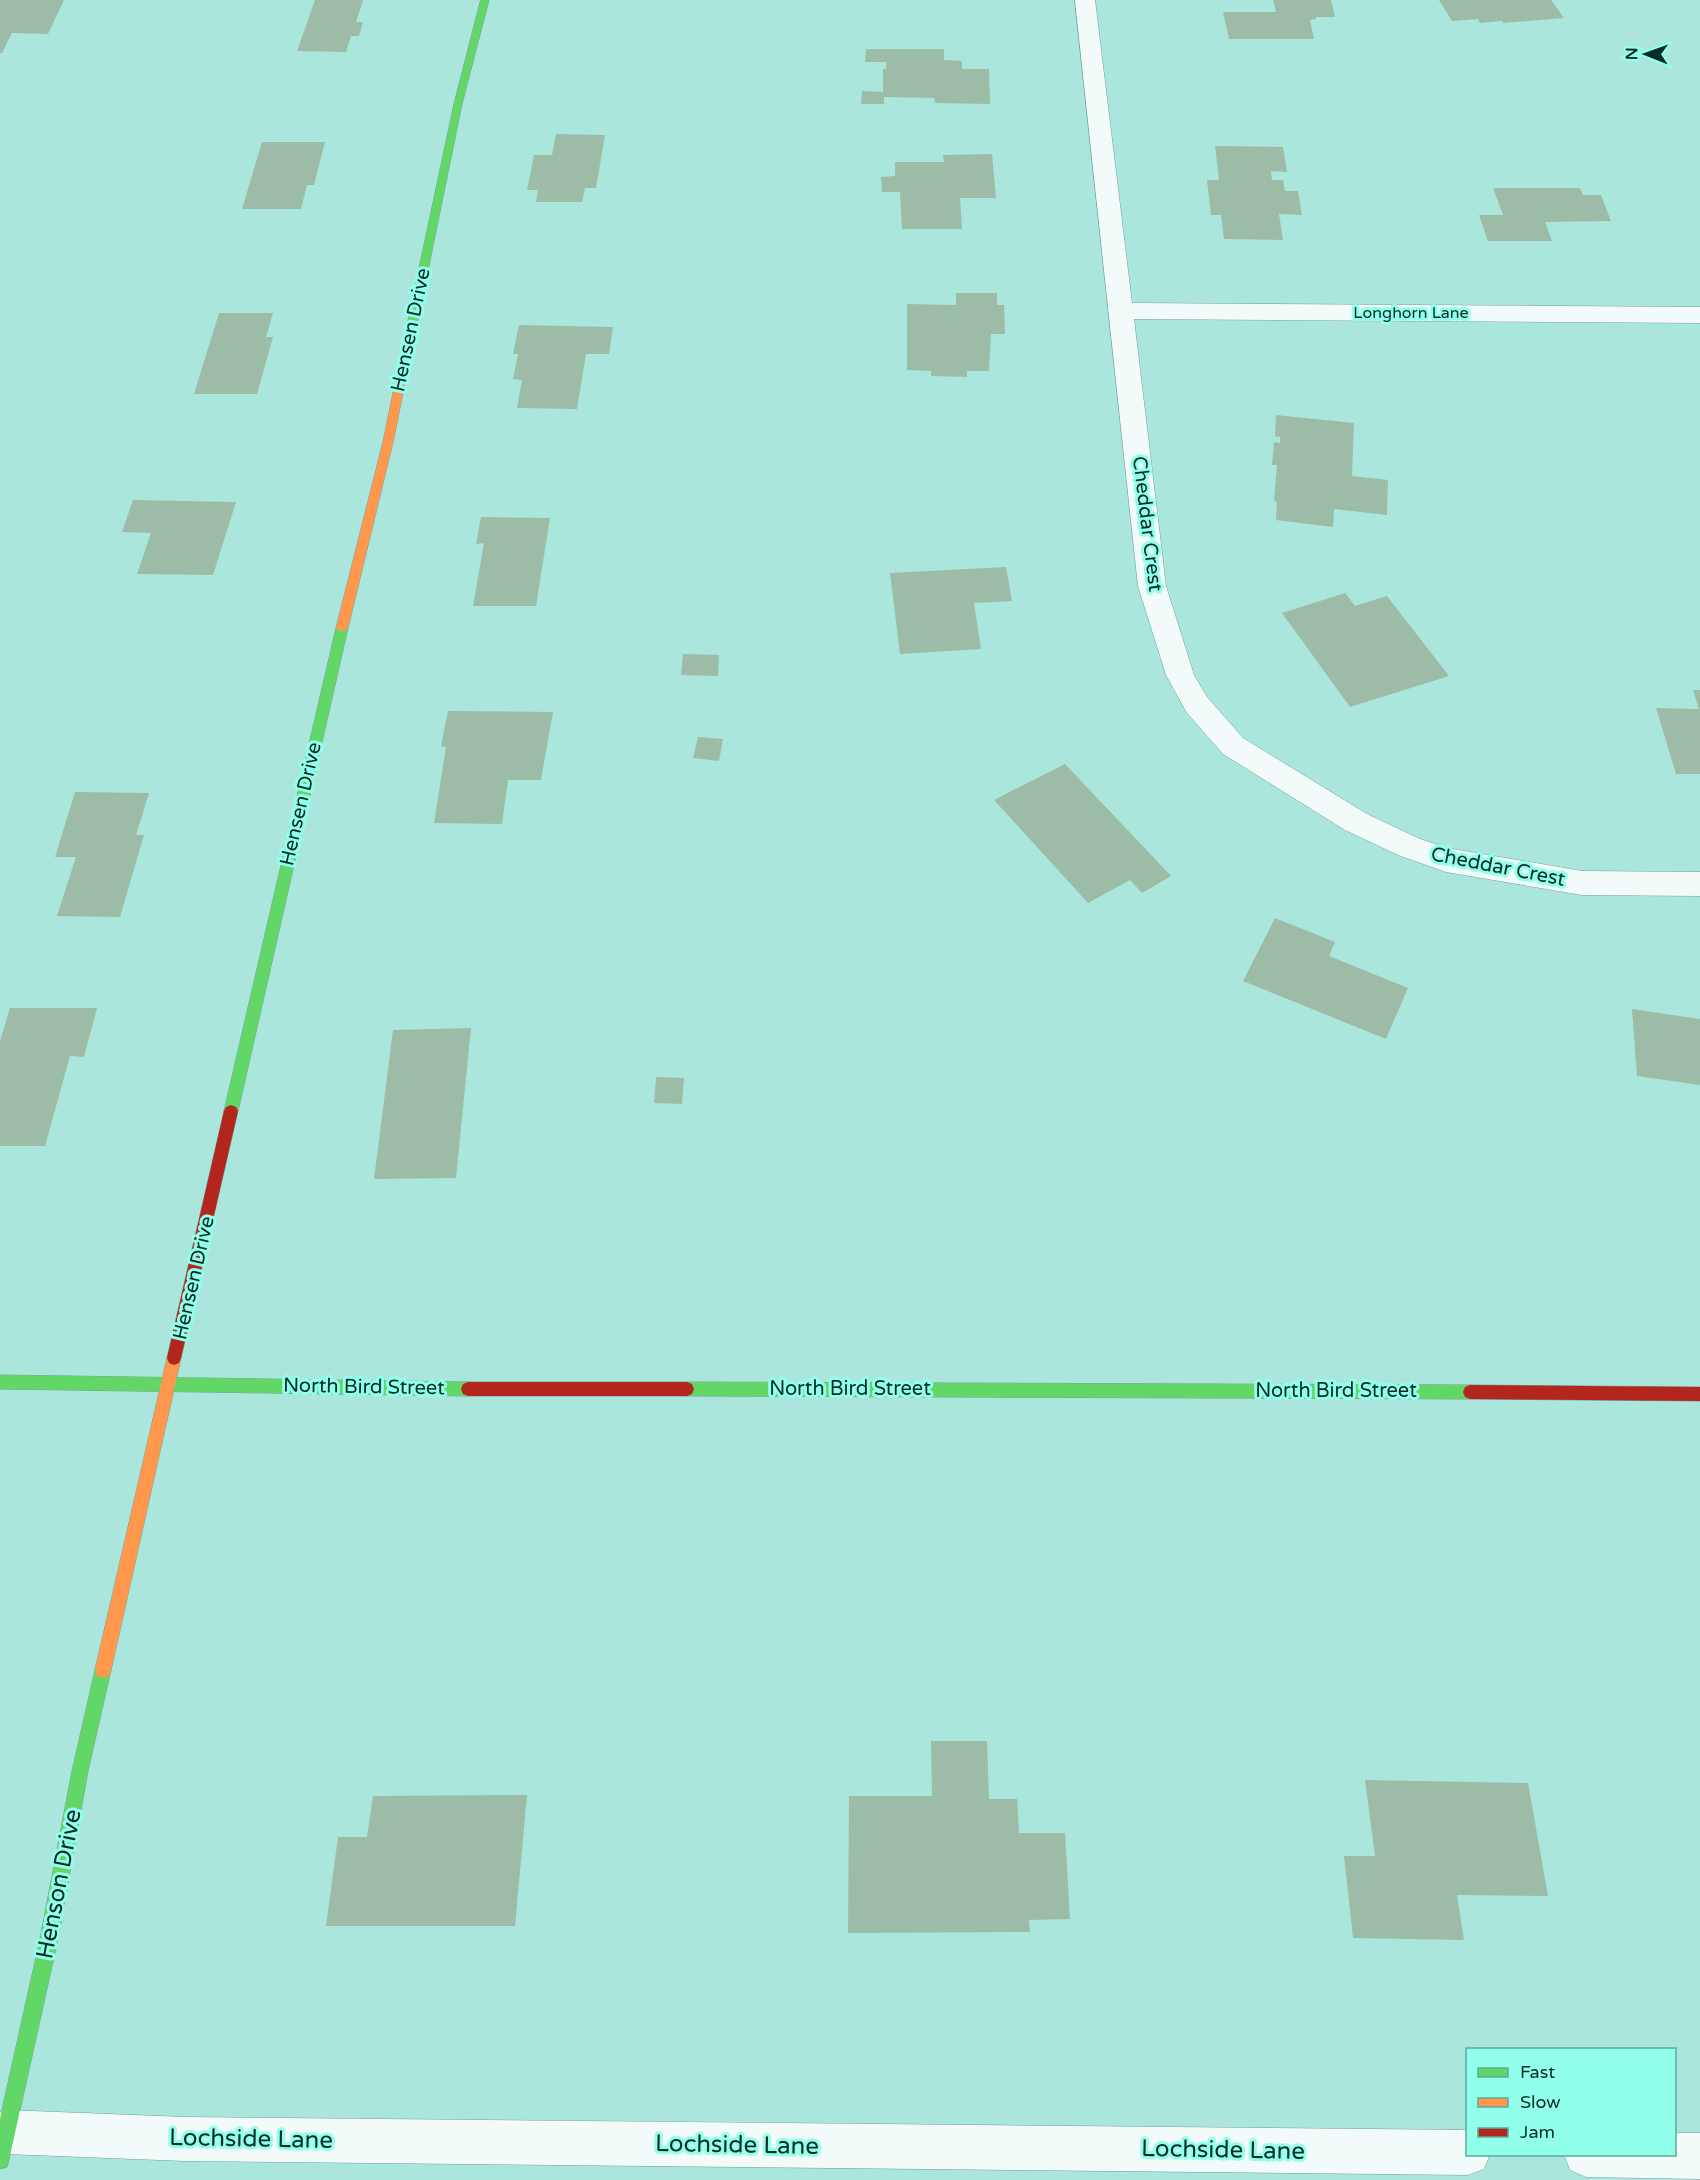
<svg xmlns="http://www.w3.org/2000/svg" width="1700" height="2180" font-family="'Varela Round',sans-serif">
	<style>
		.building { fill: #9dbca7 }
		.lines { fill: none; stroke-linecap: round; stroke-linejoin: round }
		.street-casing { stroke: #76a19a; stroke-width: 1 }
		.fast-casing { stroke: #76a19a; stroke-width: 1 }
		.slow-casing { stroke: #76a19a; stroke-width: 1 }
		.jam-casing { stroke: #76a19a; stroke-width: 1 }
		.street { fill: #f2fbfa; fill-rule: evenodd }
		.fast { fill: #63d668; fill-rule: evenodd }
		.slow { fill: #ff974d; fill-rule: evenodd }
		.jam { fill: #b3261e; fill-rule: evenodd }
		.labels { text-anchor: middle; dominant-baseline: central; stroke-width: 6; stroke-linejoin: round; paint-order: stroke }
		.far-street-label { font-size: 16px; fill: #082d27; stroke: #91ffea }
		.street-label { font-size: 20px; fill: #082d27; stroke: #91ffea }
		.near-street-label { font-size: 24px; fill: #082d27; stroke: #91ffea }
	</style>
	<rect width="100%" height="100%" fill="#aae6db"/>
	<g class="building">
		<polygon points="0,0 64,0 48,34 12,33 2,53 0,53"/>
		<polygon points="315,0 363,0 356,22 363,22 359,36 351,36 346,52 297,51"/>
		<polygon points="1273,0 1331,0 1335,17 1316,17 1316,19 1310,20 1314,39 1229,39 1223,12 1276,12"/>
		<polygon points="1439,0 1551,0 1564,18 1503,23 1502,21 1480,23 1478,19 1452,21"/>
		<polygon points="866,49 944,49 944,60 962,61 962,69 989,69 990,104 935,103 934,98 884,97 884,104 861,104 862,91 883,92 883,69 886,69 886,62 865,62"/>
		<polygon points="556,134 605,135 596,188 585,188 582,202 536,202 538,190 527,190 534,155 552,155"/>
		<polygon points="262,142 325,142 314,185 307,185 301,209 242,209"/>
		<polygon points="1215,146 1283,147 1287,172 1271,171 1272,180 1283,180 1285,191 1298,191 1302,215 1279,214 1283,240 1224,239 1221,215 1211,215 1207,180 1219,180"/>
		<polygon points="992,154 996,198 960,198 962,229 902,229 900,192 882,192 881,177 895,176 895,162 944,162 943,155"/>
		<polygon points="1493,188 1580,188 1583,195 1601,195 1611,221 1545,222 1552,241 1488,241 1479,215 1503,215"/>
		<polygon points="956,293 997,293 997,305 1004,305 1005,334 991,334 989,371 967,371 967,377 931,376 931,371 907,370 907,304 956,305"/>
		<polygon points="219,313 273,313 266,337 273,337 257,394 194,394"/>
		<polygon points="519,325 613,327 609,354 586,354 577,409 517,408 522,380 513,379 518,354 513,354"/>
		<polygon points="1276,415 1354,423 1352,476 1388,480 1387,515 1334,509 1333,527 1276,520 1277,502 1274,501 1277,465 1272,465 1274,442 1280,443 1280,437 1275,436"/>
		<polygon points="133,500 236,502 213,575 137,574 151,533 122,532"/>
		<polygon points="481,517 550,518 536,606 473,606 484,543 476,544"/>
		<polygon points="1006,567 1012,601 974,603 981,649 900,654 890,573"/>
		<polygon points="1345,593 1355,606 1387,596 1449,676 1350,707 1282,613"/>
		<polygon points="683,654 719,655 718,676 681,675"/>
		<polygon points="1693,690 1700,690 1700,774 1676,774 1656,708 1699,709"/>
		<polygon points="448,711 553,712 541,780 508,780 502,824 434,823 446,747 441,746"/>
		<polygon points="698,737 723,739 719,761 693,758"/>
		<polygon points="1065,764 1171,876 1142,893 1130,880 1088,903 994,800"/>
		<polygon points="75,792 149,793 136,835 144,835 120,917 57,916 76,857 55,857"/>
		<polygon points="1275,918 1335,942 1329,956 1408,988 1386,1039 1243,981"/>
		<polygon points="10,1008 97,1008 84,1057 70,1056 45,1146 0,1146 0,1041"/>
		<polygon points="1632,1009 1700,1019 1700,1085 1637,1076"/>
		<polygon points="471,1028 456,1178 374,1179 393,1030"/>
		<polygon points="656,1077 684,1078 682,1104 654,1103"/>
		<polygon points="931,1741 987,1741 989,1799 1017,1799 1019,1833 1065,1833 1070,1919 1029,1920 1030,1932 848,1933 849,1796 932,1796"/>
		<polygon points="1365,1780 1528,1783 1548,1896 1457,1895 1464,1940 1353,1938 1344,1856 1375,1856"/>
		<polygon points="527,1795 515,1926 326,1926 338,1837 367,1837 373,1796"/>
	</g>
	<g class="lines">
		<g class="street-casing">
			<g id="street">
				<polygon points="1075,0 1095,0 1132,303 1700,307 1700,323 1134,319 1166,586 1194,675 1207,697 1243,738 1367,814 1420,839 1447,848 1582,871 1700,872 1700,896 1582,895 1446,872 1398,855 1345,830 1223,754 1187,713 1166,675 1138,586"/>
				<polygon points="6,2110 185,2117 1468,2130 1468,2154 1490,2154 1484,2169 1468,2175 185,2161 6,2154 0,2152 0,2112"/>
				<polygon points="1674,2133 1700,2133 1700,2179 1586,2177 1570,2170 1564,2154 1674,2154"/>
			</g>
		</g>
		<g class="fast-casing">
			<g id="fast">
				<polygon points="481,0 489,0 462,104 415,334 410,337 405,334 454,104"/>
				<polygon points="342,624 348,628 238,1111 236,1115 231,1117 226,1115 224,1111 336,628"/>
				<polygon points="0,1375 468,1382 473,1384 475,1389 473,1394 468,1396 0,1389"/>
				<polygon points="687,1382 1470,1385 1475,1387 1477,1392 1475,1397 1470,1399 687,1396 682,1394 680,1389 682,1384"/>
				<polygon points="103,1662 109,1664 111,1670 88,1771 58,1939 9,2160 7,2167 0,2169 0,2119 40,1939 72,1771 95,1670 97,1664"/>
			</g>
		</g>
		<g class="slow-casing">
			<g id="slow">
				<polygon points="410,331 415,334 393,442 348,628 342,632 336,628 383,442 405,334"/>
				<polygon points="174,1351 179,1353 181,1358 111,1670 109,1676 103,1678 97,1676 95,1670 167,1358 169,1353"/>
			</g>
		</g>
		<g class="jam-casing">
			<g id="jam">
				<polygon points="231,1105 236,1107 238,1111 181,1358 179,1363 174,1365 169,1363 167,1358 224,1111 226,1107"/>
				<polygon points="468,1382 687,1382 692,1384 694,1389 692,1394 687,1396 468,1396 463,1394 461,1389 463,1384"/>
				<polygon points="1470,1385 1700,1387 1700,1401 1470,1399 1465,1397 1463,1392 1465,1387"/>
			</g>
		</g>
		<use href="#street" class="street"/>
		<use href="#fast" class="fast"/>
		<use href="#slow" class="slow"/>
		<use href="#jam" class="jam"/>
	</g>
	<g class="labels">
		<g class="far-street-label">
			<text x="1411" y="313">Longhorn Lane</text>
		</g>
		<g class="street-label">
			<text transform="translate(411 330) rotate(-78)">Hensen Drive</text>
			<text transform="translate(1147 524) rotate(83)">Cheddar Crest</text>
			<text transform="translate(301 804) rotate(-77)">Hensen Drive</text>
			<text transform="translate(1498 867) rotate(11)">Cheddar Crest</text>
			<text transform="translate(194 1278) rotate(-77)">Hensen Drive</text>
			<text transform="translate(364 1387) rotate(1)">North Bird Street</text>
			<text x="850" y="1389">North Bird Street</text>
			<text x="1336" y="1391">North Bird Street</text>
		</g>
		<g class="near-street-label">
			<text transform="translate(59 1884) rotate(-79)">Henson Drive</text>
			<text transform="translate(251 2139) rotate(1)">Lochside Lane</text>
			<text transform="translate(737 2145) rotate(1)">Lochside Lane</text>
			<text transform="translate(1223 2150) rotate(1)">Lochside Lane</text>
		</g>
	</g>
	<rect x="1466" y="2048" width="210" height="108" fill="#91ffea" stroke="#5aab9c" stroke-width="1.5"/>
	<rect x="1478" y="2068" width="30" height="9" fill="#63d668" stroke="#5aab9c" stroke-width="1.5"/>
	<text x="1520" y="2078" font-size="18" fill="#082d27">Fast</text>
	<rect x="1478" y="2098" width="30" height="9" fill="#ff974d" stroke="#5aab9c" stroke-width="1.5"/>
	<text x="1520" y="2108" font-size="18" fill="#082d27">Slow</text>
	<rect x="1478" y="2128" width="30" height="9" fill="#b3261e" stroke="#5aab9c" stroke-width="1.5"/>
	<text x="1520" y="2138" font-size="18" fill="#082d27">Jam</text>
	<g transform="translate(1646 54) rotate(271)" stroke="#91ffea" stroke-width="4.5" paint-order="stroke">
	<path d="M0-4.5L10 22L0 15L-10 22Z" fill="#082d27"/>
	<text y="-9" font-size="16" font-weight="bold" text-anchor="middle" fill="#082d27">N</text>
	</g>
</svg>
